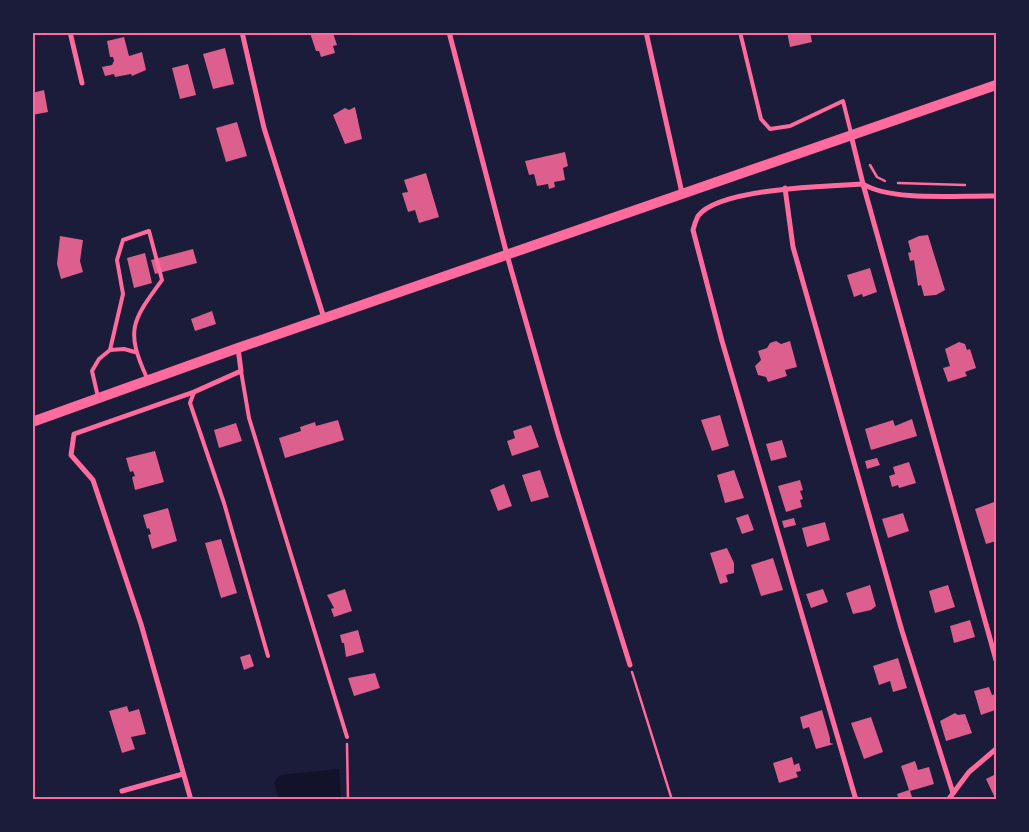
<svg xmlns="http://www.w3.org/2000/svg" width="1029" height="832" font-family="Overpass,sans-serif">
	<style>
		.water { fill: #12122b }
		.building { fill: #dd5f8e }
		.lines { fill: none; stroke-linecap: round; stroke-linejoin: round }
		.path { stroke: #ff6b9d; stroke-width: 2.5 }
		.service { stroke: #ff6b9d; stroke-width: 4 }
		.minor { stroke: #ff6b9d; stroke-width: 5 }
		.secondary { stroke: #ff6b9d; stroke-width: 10 }
		.neatline { fill: none; stroke: #ff6b9d; stroke-width: 2 }
	</style>
	<rect width="100%" height="100%" fill="#1b1b3a"/>
	<polygon class="water" points="339,769 341,799 279,799 274,782 280,775"/>
	<g class="building">
		<polygon points="327,32 333,33 337,45 333,46 335,53 321,57 319,51 316,51 310,33"/>
		<polygon points="787,32 810,32 812,42 790,47"/>
		<polygon points="124,37 129,56 142,52 146,70 132,76 131,74 115,77 114,74 105,76 102,67 112,65 114,61 113,57 110,57 107,41"/>
		<polygon points="225,48 234,84 213,89 203,54"/>
		<polygon points="188,64 196,95 180,99 172,68"/>
		<polygon points="44,90 48,112 32,115 32,93"/>
		<polygon points="355,107 362,139 345,144 333,115 345,108 349,110"/>
		<polygon points="237,122 247,156 226,162 216,128"/>
		<polygon points="565,152 568,166 563,168 565,180 554,182 555,187 549,189 548,184 537,186 534,174 529,175 525,161"/>
		<polygon points="426,173 439,217 419,223 415,210 408,212 402,193 408,192 404,180"/>
		<polygon points="928,235 945,290 936,295 924,296 921,285 918,286 914,260 910,261 908,253 911,252 908,241 919,236"/>
		<polygon points="60,236 83,240 80,261 83,272 61,279 57,264"/>
		<polygon points="193,249 197,263 155,274 151,260"/>
		<polygon points="145,253 152,283 134,288 127,258"/>
		<polygon points="870,268 877,292 863,297 862,294 854,297 847,275"/>
		<polygon points="212,311 216,324 195,331 191,319"/>
		<polygon points="776,341 781,344 790,341 797,367 785,370 787,376 768,382 766,377 758,375 755,366 761,360 758,351 767,348 770,343"/>
		<polygon points="959,342 965,344 967,350 970,349 976,368 965,372 967,376 948,382 943,368 950,366 945,349"/>
		<polygon points="720,415 729,446 712,451 701,420"/>
		<polygon points="912,419 917,436 871,450 865,429 893,420 895,426"/>
		<polygon points="338,420 344,440 285,458 279,438 301,431 300,427 315,422 316,426"/>
		<polygon points="236,423 242,441 219,448 214,430"/>
		<polygon points="531,425 539,447 512,456 507,441 515,438 513,431"/>
		<polygon points="782,440 787,457 771,461 766,444"/>
		<polygon points="155,451 164,482 135,490 132,477 135,476 133,471 130,472 126,458"/>
		<polygon points="877,458 880,465 867,469 865,461"/>
		<polygon points="909,462 916,483 899,488 898,485 892,487 889,476 895,474 893,467"/>
		<polygon points="540,470 549,497 531,502 522,475"/>
		<polygon points="734,470 744,498 725,503 717,475"/>
		<polygon points="800,480 803,490 800,491 803,499 800,500 802,507 786,512 778,486"/>
		<polygon points="504,484 512,506 498,511 490,490"/>
		<polygon points="994,502 996,510 996,541 986,544 975,509"/>
		<polygon points="168,508 177,541 152,549 148,535 151,534 149,528 147,529 143,515"/>
		<polygon points="903,513 909,531 888,538 882,519"/>
		<polygon points="748,514 754,530 742,534 736,518"/>
		<polygon points="794,518 796,525 784,528 782,521"/>
		<polygon points="825,522 830,540 807,547 802,528"/>
		<polygon points="221,539 237,593 221,598 205,543"/>
		<polygon points="727,548 734,563 734,573 726,575 728,582 720,584 710,553"/>
		<polygon points="773,558 783,590 761,596 751,565"/>
		<polygon points="870,585 876,606 871,610 853,614 846,593"/>
		<polygon points="948,585 955,607 935,613 929,591"/>
		<polygon points="345,589 352,611 334,617 331,609 334,608 327,595"/>
		<polygon points="823,589 828,602 811,608 806,594"/>
		<polygon points="970,620 975,637 954,643 950,626"/>
		<polygon points="358,630 364,652 346,657 344,643 342,643 340,635"/>
		<polygon points="250,654 254,666 244,670 240,657"/>
		<polygon points="898,658 907,688 893,692 890,681 879,685 873,666"/>
		<polygon points="375,673 380,688 354,696 348,678"/>
		<polygon points="989,687 992,695 996,694 996,715 995,710 981,715 974,691"/>
		<polygon points="127,706 129,712 139,709 146,734 131,737 135,749 122,753 109,711"/>
		<polygon points="822,710 830,738 830,743 834,744 816,749 809,727 803,729 800,717"/>
		<polygon points="955,713 958,715 965,714 972,733 946,741 940,721"/>
		<polygon points="871,717 883,752 864,759 851,723"/>
		<polygon points="792,757 794,765 799,763 801,771 796,772 798,777 779,783 773,763"/>
		<polygon points="915,761 918,770 929,767 934,784 910,791 913,800 899,800 897,794 909,790 901,766"/>
		<polygon points="996,774 996,800 986,779"/>
	</g>
	<g class="lines">
		<g class="path">
			<polyline points="870,165 877,177 885,181"/>
			<polyline points="898,183 965,185"/>
			<polyline points="632,672 672,800"/>
			<polyline points="347,744 348,800"/>
		</g>
		<g class="service">
			<polyline points="740,32 761,119 770,129 790,126 843,101 851,133"/>
			<polyline points="110,350 124,349 135,352"/>
			<polyline points="241,371 249,418 347,737"/>
			<polyline points="194,392 190,403 224,503 268,656"/>
			<path d="M98,397L92,371L99,359L110,350L123,294L117,260L123,240L149,231L162,280C132,321 125,330 147,378"/>
		</g>
		<g class="minor">
			<polyline points="70,32 82,83"/>
			<polyline points="242,32 264,128 324,318"/>
			<polyline points="449,32 507,255 558,434 630,665"/>
			<polyline points="646,32 682,193"/>
			<path d="M851,135L863,184C892,202 961,195 996,196"/>
			<polyline points="785,188 793,247 902,631 953,793"/>
			<polyline points="122,791 183,774"/>
			<polyline points="191,800 141,624 93,480 71,455 74,434 194,392 241,371 238,348"/>
			<path d="M856,800L722,341L693,230C694,226 696,220 698,216C719,188 828,186 863,184L996,660"/>
			<polyline points="948,800 969,772 996,749"/>
		</g>
		<polyline class="secondary" points="32,422 238,348 996,85"/>
	</g>
	<rect width="1029" height="832" fill="none" stroke="#1b1b3a" stroke-width="68"/>
	<rect x="34" y="34" width="961" height="764" class="neatline"/>
</svg>
